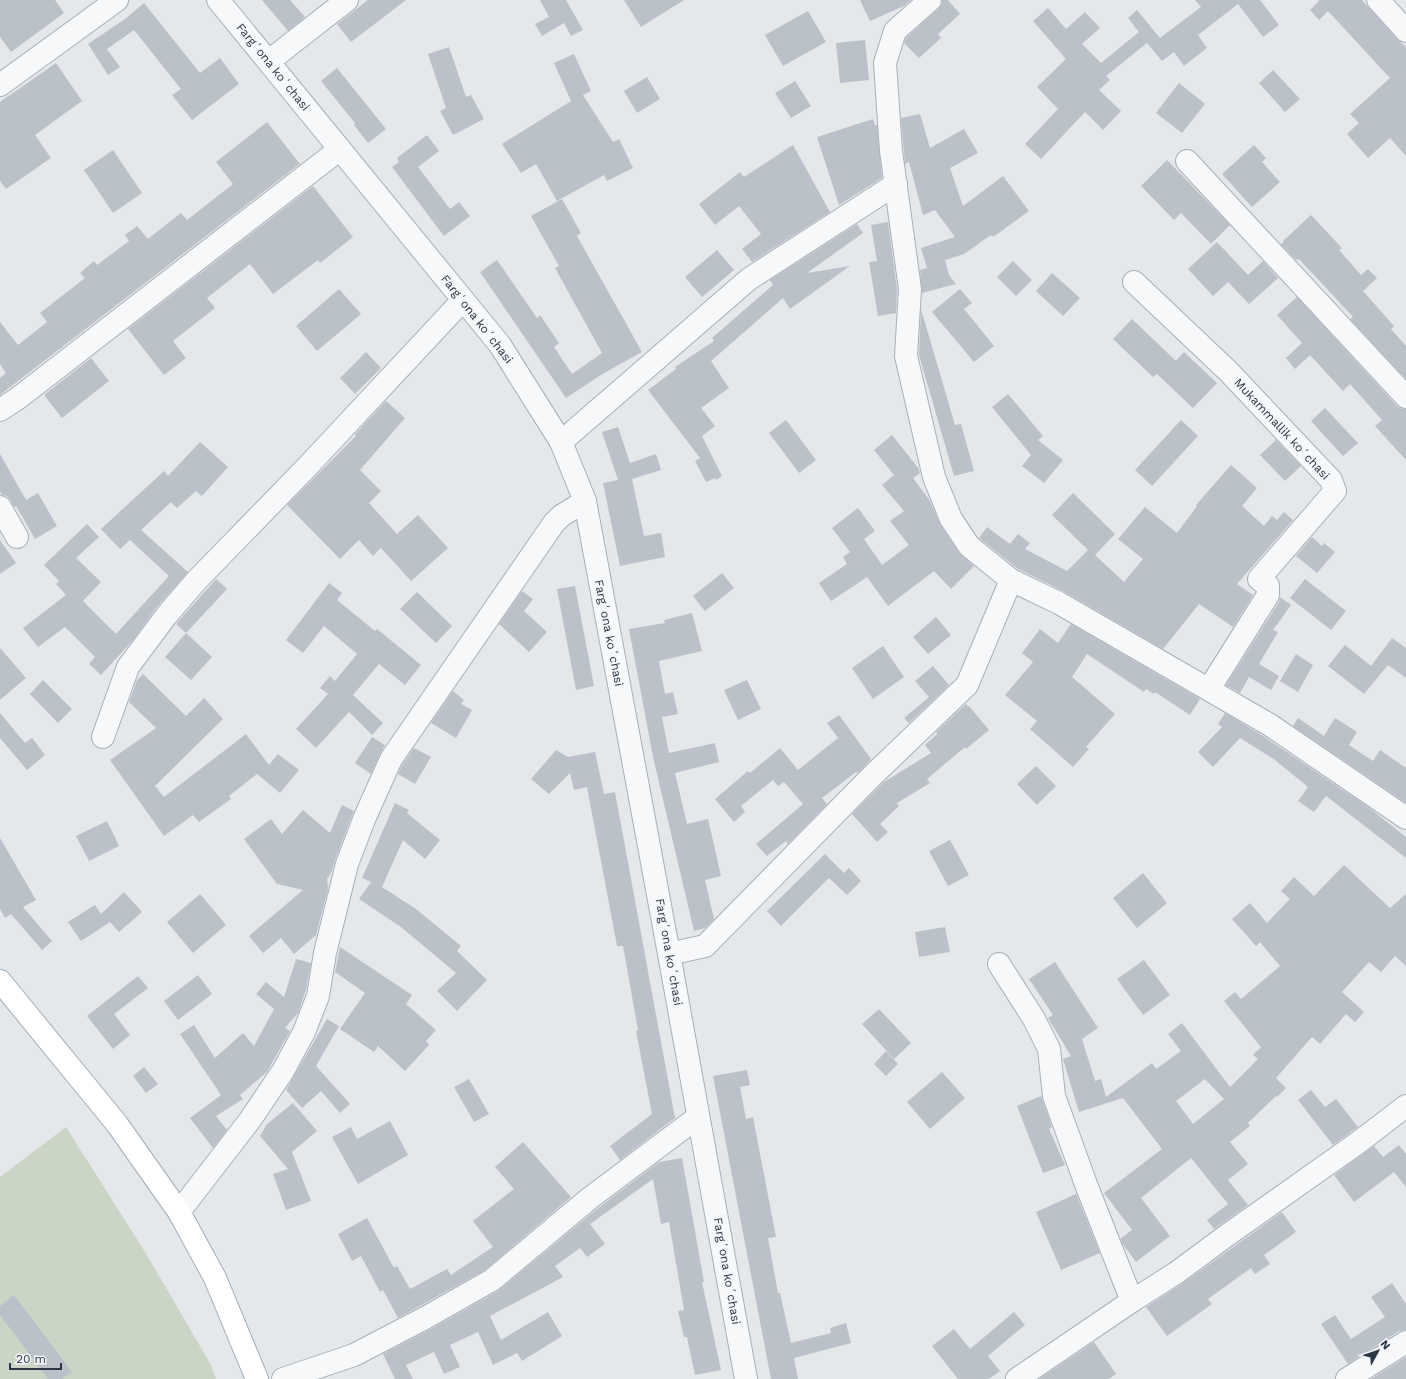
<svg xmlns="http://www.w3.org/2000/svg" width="1406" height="1379" font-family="'Work Sans',sans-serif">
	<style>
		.green { fill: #cbd5c5 }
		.building { fill: #bbc1c9; fill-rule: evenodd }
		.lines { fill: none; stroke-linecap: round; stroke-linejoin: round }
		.minor-casing { stroke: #a9afb6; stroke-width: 24 }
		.major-casing { stroke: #a3adb7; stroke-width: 24 }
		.minor { stroke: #f7f8fa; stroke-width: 22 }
		.major { stroke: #fff; stroke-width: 22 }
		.labels { text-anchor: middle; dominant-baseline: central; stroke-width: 3.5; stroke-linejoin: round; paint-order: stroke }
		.street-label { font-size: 12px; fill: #2b3744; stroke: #f4f6f9 }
	</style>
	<rect width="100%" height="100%" fill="#e4e8eb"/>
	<polygon class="green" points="66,1127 145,1252 211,1365 216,1379 0,1379 0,1177"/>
	<g class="building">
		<polygon points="0,0 55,0 64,13 11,52 0,37"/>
		<polygon points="262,0 290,0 305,17 288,31"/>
		<polygon points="368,0 406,0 351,42 337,24"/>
		<polygon points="540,0 566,0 583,30 571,36 564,23 542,36 535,24 549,17"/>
		<polygon points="624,0 684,0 641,27"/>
		<polygon points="860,0 911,0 904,6 870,21"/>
		<polygon points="942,0 948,0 960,14 938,34 941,38 919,58 904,43 906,38 938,9 942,4"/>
		<polygon points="1195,0 1260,0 1279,25 1263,37 1238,4 1198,35 1207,48 1184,66 1174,52 1162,61 1147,43 1106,76 1110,80 1099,90 1121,111 1103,130 1085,112 1041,159 1025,144 1058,109 1037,87 1066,59 1033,21 1048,8 1066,29 1085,12 1100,28 1082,44 1101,63 1139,32 1128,18 1137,10 1160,38 1201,7"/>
		<polygon points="1318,0 1362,0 1397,39 1406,47 1406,156 1390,138 1368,158 1347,134 1359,123 1350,114 1390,78 1328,11 1319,20 1310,10 1319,1"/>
		<polygon points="144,3 200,73 220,58 239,84 192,120 172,95 181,89 134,30 107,49 120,67 108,75 88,44 125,19"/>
		<polygon points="808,11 826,42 783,66 765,35"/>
		<polygon points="865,40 869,80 840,83 836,43"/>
		<polygon points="449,47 466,97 471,95 484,119 453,135 440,111 446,108 428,54"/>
		<polygon points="574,54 591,91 583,95 613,142 619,139 633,168 607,181 604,175 557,201 536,164 521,173 502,144 571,101 554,63"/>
		<polygon points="56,63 82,101 35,135 51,158 6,189 0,181 0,102"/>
		<polygon points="337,68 386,129 368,143 354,125 355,123 321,81"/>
		<polygon points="1273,70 1300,99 1285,112 1259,83"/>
		<polygon points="647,77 660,99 637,113 624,91"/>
		<polygon points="795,81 811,106 791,118 775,93"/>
		<polygon points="1179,83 1205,104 1182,133 1156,113"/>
		<polygon points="920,114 930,148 964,129 978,153 950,168 963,206 1003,176 1029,211 993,237 991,235 964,254 945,260 949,275 956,284 922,293 920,270 927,268 921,248 955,237 935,210 923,215 909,162 905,164 901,118"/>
		<polygon points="873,119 875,125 877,125 882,178 839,205 817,137"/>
		<polygon points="267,122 300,164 297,166 0,395 0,378 6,373 0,364 0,322 18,345 47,322 40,313 85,278 80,273 94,261 97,265 129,241 125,235 137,226 148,239 181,213 187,220 233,184 216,162"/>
		<polygon points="427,135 439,151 418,167 450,209 459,202 470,216 444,236 392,167 399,162 397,158"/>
		<polygon points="793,145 830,212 752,262 742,249 761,234 739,206 715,225 699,204 740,172 744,177"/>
		<polygon points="1254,145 1266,158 1262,162 1280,182 1252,207 1222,174"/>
		<polygon points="113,150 142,193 113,213 84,170"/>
		<polygon points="1167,160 1230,225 1211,244 1181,213 1174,220 1141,186"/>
		<polygon points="313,186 353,237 320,263 318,260 273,294 250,264 207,298 215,308 173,341 186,358 164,375 128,329"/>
		<polygon points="562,199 581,233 577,236 642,352 604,373 566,398 480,272 497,260 537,318 540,315 559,343 554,347 572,374 602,353 555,268 559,266 531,216"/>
		<polygon points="1311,215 1342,248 1339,250 1361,275 1368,269 1377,278 1363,291 1394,326 1391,329 1406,346 1406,379 1350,319 1353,317 1313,274 1299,259 1296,260 1281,244 1284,242 1283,241"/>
		<polygon points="888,222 897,289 896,313 878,316 869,262 877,261 871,225"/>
		<polygon points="857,224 863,233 807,273 850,266 790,309 783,298 711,361 729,388 701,408 715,426 702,436 722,476 716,480 715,478 706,482 695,461 700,458 648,390 676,369 675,367 714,341 712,338 773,285 770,280"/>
		<polygon points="1217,242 1248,275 1263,261 1278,278 1249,304 1228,282 1213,296 1188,269"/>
		<polygon points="717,250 734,270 702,297 685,277"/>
		<polygon points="1013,261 1032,280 1016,296 997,277"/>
		<polygon points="1052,273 1080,298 1063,316 1036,291"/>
		<polygon points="339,289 361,314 317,351 296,326"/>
		<polygon points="960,289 972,303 964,309 994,346 974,362 932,312"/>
		<polygon points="1297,297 1397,406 1402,409 1406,409 1406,460 1375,426 1382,420 1350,384 1343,391 1310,355 1295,369 1286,358 1302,343 1277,315"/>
		<polygon points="921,309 955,425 961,424 974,471 954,476 919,355"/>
		<polygon points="1132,319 1176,361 1184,352 1217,383 1193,408 1157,374 1153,377 1113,339"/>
		<polygon points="366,352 381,368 355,394 340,378"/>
		<polygon points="91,358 109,381 62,418 44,395"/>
		<polygon points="1008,394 1043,436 1038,440 1063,460 1044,483 1022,466 1031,455 992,407"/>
		<polygon points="386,401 405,418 360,470 381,491 369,503 397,534 418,515 448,548 411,581 381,548 373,556 359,540 340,559 287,505 356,436 355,434"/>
		<polygon points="1325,408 1358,443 1343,456 1311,421"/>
		<polygon points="786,420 816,460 799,473 769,433"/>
		<polygon points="1181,420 1198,436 1152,486 1135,470"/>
		<polygon points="618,427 630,463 656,454 661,470 632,479 644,536 661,533 665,557 620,566 603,483 618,480 602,432"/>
		<polygon points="892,435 919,469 920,473 913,478 930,501 941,526 959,553 974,566 951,589 934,571 888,606 867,577 831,601 819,583 847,564 843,557 850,552 832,528 858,508 875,531 864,539 882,565 909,545 890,521 904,511 882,485 894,475 874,450"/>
		<polygon points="1276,440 1301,466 1285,481 1260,455"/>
		<polygon points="200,442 228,467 202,496 196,491 177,508 171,502 141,530 188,572 156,608 133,640 101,675 89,664 95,657 65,627 38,647 23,628 66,595 56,584 59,581 44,565 87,524 99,537 76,558 101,582 83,601 116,634 169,576 130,540 120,549 101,529 164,471 168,476"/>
		<polygon points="0,454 26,500 38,493 57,526 35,539 16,506 14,507 11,501 7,496 2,495 0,491"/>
		<polygon points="1231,465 1257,488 1242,506 1264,526 1272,516 1277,520 1284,512 1293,520 1237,584 1253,595 1233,627 1199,604 1163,649 1065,592 1018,569 979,538 987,527 1010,544 1018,534 1030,543 1025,549 1067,571 1088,550 1052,515 1073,493 1115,534 1095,555 1124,582 1143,559 1118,539 1145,507 1177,533 1197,506 1196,505"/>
		<polygon points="1312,537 1322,546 1324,543 1335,552 1317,573 1296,556"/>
		<polygon points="0,540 16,563 0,574"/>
		<polygon points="722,573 734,588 705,611 693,596"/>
		<polygon points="216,579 227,589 186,633 176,624"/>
		<polygon points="1305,579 1346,611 1331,630 1290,598"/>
		<polygon points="329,583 342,593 337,600 375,631 377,629 421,665 405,685 379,664 353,695 383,723 372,735 349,712 316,748 296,729 328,694 320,688 330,676 335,681 357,654 324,626 303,653 286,640"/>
		<polygon points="575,586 594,686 576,690 557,589"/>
		<polygon points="522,591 533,599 524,611 547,632 529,652 499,624"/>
		<polygon points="417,592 452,626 436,643 400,609"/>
		<polygon points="1280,597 1291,605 1273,630 1278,632 1259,664 1279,676 1271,690 1249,677 1240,693 1226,685 1279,602"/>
		<polygon points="692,613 702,651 659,661 665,694 673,692 678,714 662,717 669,753 715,743 719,762 675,773 687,824 708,819 721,876 705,880 714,919 705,928 694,931 653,757 629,629 665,623 664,620"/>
		<polygon points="936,617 951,635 928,654 913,637"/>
		<polygon points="1071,624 1200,699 1190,715 1155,692 1154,694 1146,689 1144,692 1087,654 1072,677 1115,714 1086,747 1089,749 1073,767 1030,729 1037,721 1005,695 1033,662 1022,653 1040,629 1058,643"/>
		<polygon points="186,633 212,657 191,680 165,657"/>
		<polygon points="1392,638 1406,648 1406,678 1388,665 1364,694 1328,666 1345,645 1371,666"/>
		<polygon points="883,646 904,677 873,699 852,668"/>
		<polygon points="0,648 26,678 0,700"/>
		<polygon points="1296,654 1313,665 1298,692 1280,681"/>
		<polygon points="933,666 949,685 909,723 904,718 929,697 915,681"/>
		<polygon points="143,674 186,716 204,698 223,719 155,786 164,797 246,734 269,765 278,754 299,770 280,793 257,774 229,796 231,799 199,822 193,815 164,836 110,760 156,728 129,702 137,680"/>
		<polygon points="43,680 72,709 58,723 30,694"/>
		<polygon points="747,680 761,709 738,720 724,690"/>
		<polygon points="453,691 464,700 461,704 472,710 456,738 431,723"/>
		<polygon points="966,704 968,707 969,706 989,730 966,749 965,747 927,779 930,783 897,803 899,806 880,824 888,832 877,842 852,814 884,782 931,753 925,745 937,734 936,732"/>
		<polygon points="0,713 25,743 32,738 45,755 27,770 0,738"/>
		<polygon points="1225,713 1263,736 1368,807 1406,837 1406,858 1326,796 1314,812 1298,801 1308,787 1275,760 1240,738 1213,767 1198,752 1222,727 1218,724"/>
		<polygon points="839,715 871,759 860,771 856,773 856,772 822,798 827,804 788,844 786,841 767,856 756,844 803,804 784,782 778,786 773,780 741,806 745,812 734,822 715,799 748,771 750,773 780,748 798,770 838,738 827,723"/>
		<polygon points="1298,718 1324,736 1335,718 1357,732 1349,745 1373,761 1380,750 1406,768 1406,803 1293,726"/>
		<polygon points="372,737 385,745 380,754 371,774 355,763"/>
		<polygon points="414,748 431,757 415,784 398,774 402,765"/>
		<polygon points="556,750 568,757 595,752 604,794 615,792 675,1118 620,1160 610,1146 652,1114 636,1031 638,1030 623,946 617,946 587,787 574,790 570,773 549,794 531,779"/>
		<polygon points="1036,766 1056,786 1037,805 1017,784"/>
		<polygon points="395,803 409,810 407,813 440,840 425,859 403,840 382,887 416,909 461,946 457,951 487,980 457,1011 437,991 456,973 401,927 359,899 371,882 362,878"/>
		<polygon points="342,805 354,811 335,860 332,871 328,878 327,877 328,889 316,935 294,954 281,938 263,953 249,936 303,890 277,884 244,839 271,819 282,834 303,810 330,833"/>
		<polygon points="107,821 119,846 89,861 76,836"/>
		<polygon points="0,838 36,900 23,907 52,941 42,950 11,914 5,918 0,909"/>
		<polygon points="950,840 969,875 948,886 929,851"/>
		<polygon points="825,854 844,873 849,868 861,881 847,895 829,878 781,926 767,911"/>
		<path d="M1344,865L1390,908L1406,894V966L1395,956L1381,972L1369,962L1342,992L1364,1012L1355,1022L1346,1014L1320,1044L1312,1037L1276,1078L1286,1088L1277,1097L1276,1096L1248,1123L1250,1126L1230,1142L1248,1164L1228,1180L1248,1205L1214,1229L1207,1220L1228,1204L1191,1158L1141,1198L1170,1236L1136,1262L1122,1243L1121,1238L1132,1230L1104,1193L1162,1149L1123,1098L1079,1112L1063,1059L1071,1056L1048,1018L1053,1015L1029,979L1055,962L1098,1028L1082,1039L1095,1081L1101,1079L1106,1097L1152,1063L1156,1069L1181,1051L1168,1034L1182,1023L1230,1087L1258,1059L1253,1055L1261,1047L1224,1001L1235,992L1241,999L1280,966L1260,942L1256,946L1232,919L1250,903L1267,923L1290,899L1281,891L1294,877L1314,896ZM1205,1079L1224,1099L1193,1124L1176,1101Z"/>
		<polygon points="1143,873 1167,903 1137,928 1113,898"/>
		<polygon points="124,892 142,912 119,932 110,922 81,941 68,922 95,905 101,914"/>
		<polygon points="200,894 226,925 193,953 167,922"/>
		<polygon points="945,927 950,952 919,957 915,932"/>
		<polygon points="340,947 412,995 406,1004 436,1030 426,1041 429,1045 405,1071 378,1046 374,1052 340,1029 365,993 335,972"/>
		<polygon points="296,959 311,963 306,990 298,1013 285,1028 290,1031 267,1072 240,1095 243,1099 216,1116 227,1130 213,1148 190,1118 221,1095 180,1034 194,1025 215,1058 243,1033 254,1046 274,1009 256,994 266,982 284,997"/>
		<polygon points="1144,960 1170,995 1143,1015 1117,979"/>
		<polygon points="198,975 212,994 178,1020 164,1001"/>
		<polygon points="138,976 148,988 114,1014 130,1035 113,1049 87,1016"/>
		<polygon points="879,1009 911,1043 894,1059 862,1024"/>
		<polygon points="327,1019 339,1026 316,1066 350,1104 340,1113 321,1091 302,1108 286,1090"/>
		<polygon points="886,1051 898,1064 886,1076 874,1064"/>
		<polygon points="144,1067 158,1084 146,1093 133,1076"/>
		<polygon points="747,1070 750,1085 740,1087 746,1119 753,1117 776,1237 768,1238 778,1293 780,1293 791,1343 831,1333 830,1328 846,1323 851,1343 794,1358 798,1379 771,1379 713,1076"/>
		<polygon points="942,1072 965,1098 930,1129 907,1102"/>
		<polygon points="469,1079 489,1114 474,1122 454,1087"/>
		<polygon points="1311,1090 1325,1107 1336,1099 1358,1127 1333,1145 1298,1100"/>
		<polygon points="1041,1096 1052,1127 1049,1129 1065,1165 1043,1173 1017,1106"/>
		<polygon points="293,1103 317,1131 292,1152 311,1201 286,1210 273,1174 288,1169 260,1136 267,1124"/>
		<polygon points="390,1121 408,1155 358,1184 332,1137 351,1127 357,1139"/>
		<polygon points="523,1142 571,1197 485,1270 398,1318 383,1290 380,1292 361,1256 352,1261 338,1234 367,1218 394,1268 397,1266 410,1289 447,1269 451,1275 493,1247 473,1221 514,1189 495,1167"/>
		<polygon points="1399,1145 1406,1154 1406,1187 1394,1172 1354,1202 1334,1175 1374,1146 1383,1157"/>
		<polygon points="682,1158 704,1282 702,1282 721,1370 695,1375 687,1337 684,1337 678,1311 684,1310 669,1222 661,1224 653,1179 590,1224 605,1244 587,1257 580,1248 555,1266 563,1277 490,1316 501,1340 548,1312 562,1336 522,1361 517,1353 493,1365 478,1332 450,1345 460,1367 444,1374 434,1352 406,1365 413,1379 395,1379 383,1354 431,1329 498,1291 598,1208 659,1162"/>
		<polygon points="1076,1194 1100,1253 1061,1270 1036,1212"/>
		<polygon points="1282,1212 1296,1232 1264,1255 1270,1264 1255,1274 1251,1268 1208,1299 1212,1304 1167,1336 1146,1307 1183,1283"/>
		<polygon points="1392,1283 1406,1304 1406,1330 1399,1331 1348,1364 1321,1324 1335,1315 1351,1339 1385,1317 1371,1297"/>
		<polygon points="14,1295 72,1372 62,1379 48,1379 0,1315 0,1306"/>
		<polygon points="1014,1312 1025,1325 988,1356 1000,1371 989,1379 958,1379 932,1346 954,1329 970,1349"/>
		<polygon points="1094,1342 1116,1374 1109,1379 1039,1379"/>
		<polygon points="1406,1357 1406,1379 1371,1379"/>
	</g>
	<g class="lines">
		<g class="minor-casing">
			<g id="minor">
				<polyline points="218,0 500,345 561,442 585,501 669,954 746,1379"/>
				<polyline points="930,0 895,31 885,63 891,151 910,289 906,356 934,477 951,519 969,546 1011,580 1059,603 1270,725 1406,818"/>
				<polyline points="1378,0 1406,31"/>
				<polyline points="269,61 347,0"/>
				<polyline points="0,85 117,0"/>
				<polyline points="1187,161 1406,397"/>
				<polyline points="1134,282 1228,371 1331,480 1335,491 1259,579 1268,586 1268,595 1209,689"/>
				<polyline points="0,410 17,399 340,149"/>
				<polyline points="561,442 749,279 896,184"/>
				<polyline points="0,507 17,537"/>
				<polyline points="103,737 128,667 166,616 196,581 306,468 463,300"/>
				<polyline points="669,954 705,946 871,777 967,685 1011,580"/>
				<polyline points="999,964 1034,1019 1049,1049 1054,1096 1087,1187 1132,1301"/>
				<polyline points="179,1212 250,1120 283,1071 304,1032 318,996 325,953 347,864 365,817 391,759 554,523 561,516 585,501"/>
				<polyline points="283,1379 354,1355 425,1318 492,1280 590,1198 698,1117"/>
				<polyline points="1017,1379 1132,1301 1176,1273 1226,1236 1359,1142 1406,1106"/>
				<polyline points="1347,1379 1406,1342"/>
			</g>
		</g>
		<g class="major-casing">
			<polyline id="major" points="0,981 117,1124 179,1212 215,1278 257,1379"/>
		</g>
		<use href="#minor" class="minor"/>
		<use href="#major" class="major"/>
	</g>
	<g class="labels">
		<g class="street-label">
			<text transform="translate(273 67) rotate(51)">Fargʻona koʻchasi</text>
			<text transform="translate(477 319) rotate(52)">Fargʻona koʻchasi</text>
			<text transform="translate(1282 429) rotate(47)">Mukammallik koʻchasi</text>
			<text transform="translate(609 633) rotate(79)">Fargʻona koʻchasi</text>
			<text transform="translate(669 952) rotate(80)">Fargʻona koʻchasi</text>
			<text transform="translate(727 1271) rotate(80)">Fargʻona koʻchasi</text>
		</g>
	</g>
	<g transform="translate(1378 1351) rotate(50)" stroke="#f4f6f9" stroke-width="3" paint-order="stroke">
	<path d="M0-3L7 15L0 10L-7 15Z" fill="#2b3744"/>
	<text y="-6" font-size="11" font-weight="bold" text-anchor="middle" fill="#2b3744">N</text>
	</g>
	<path d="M10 1363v6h51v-6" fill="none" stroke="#2b3744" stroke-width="2"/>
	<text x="16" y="1363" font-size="12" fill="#2b3744" stroke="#f4f6f9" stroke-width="3" paint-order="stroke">20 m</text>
</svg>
